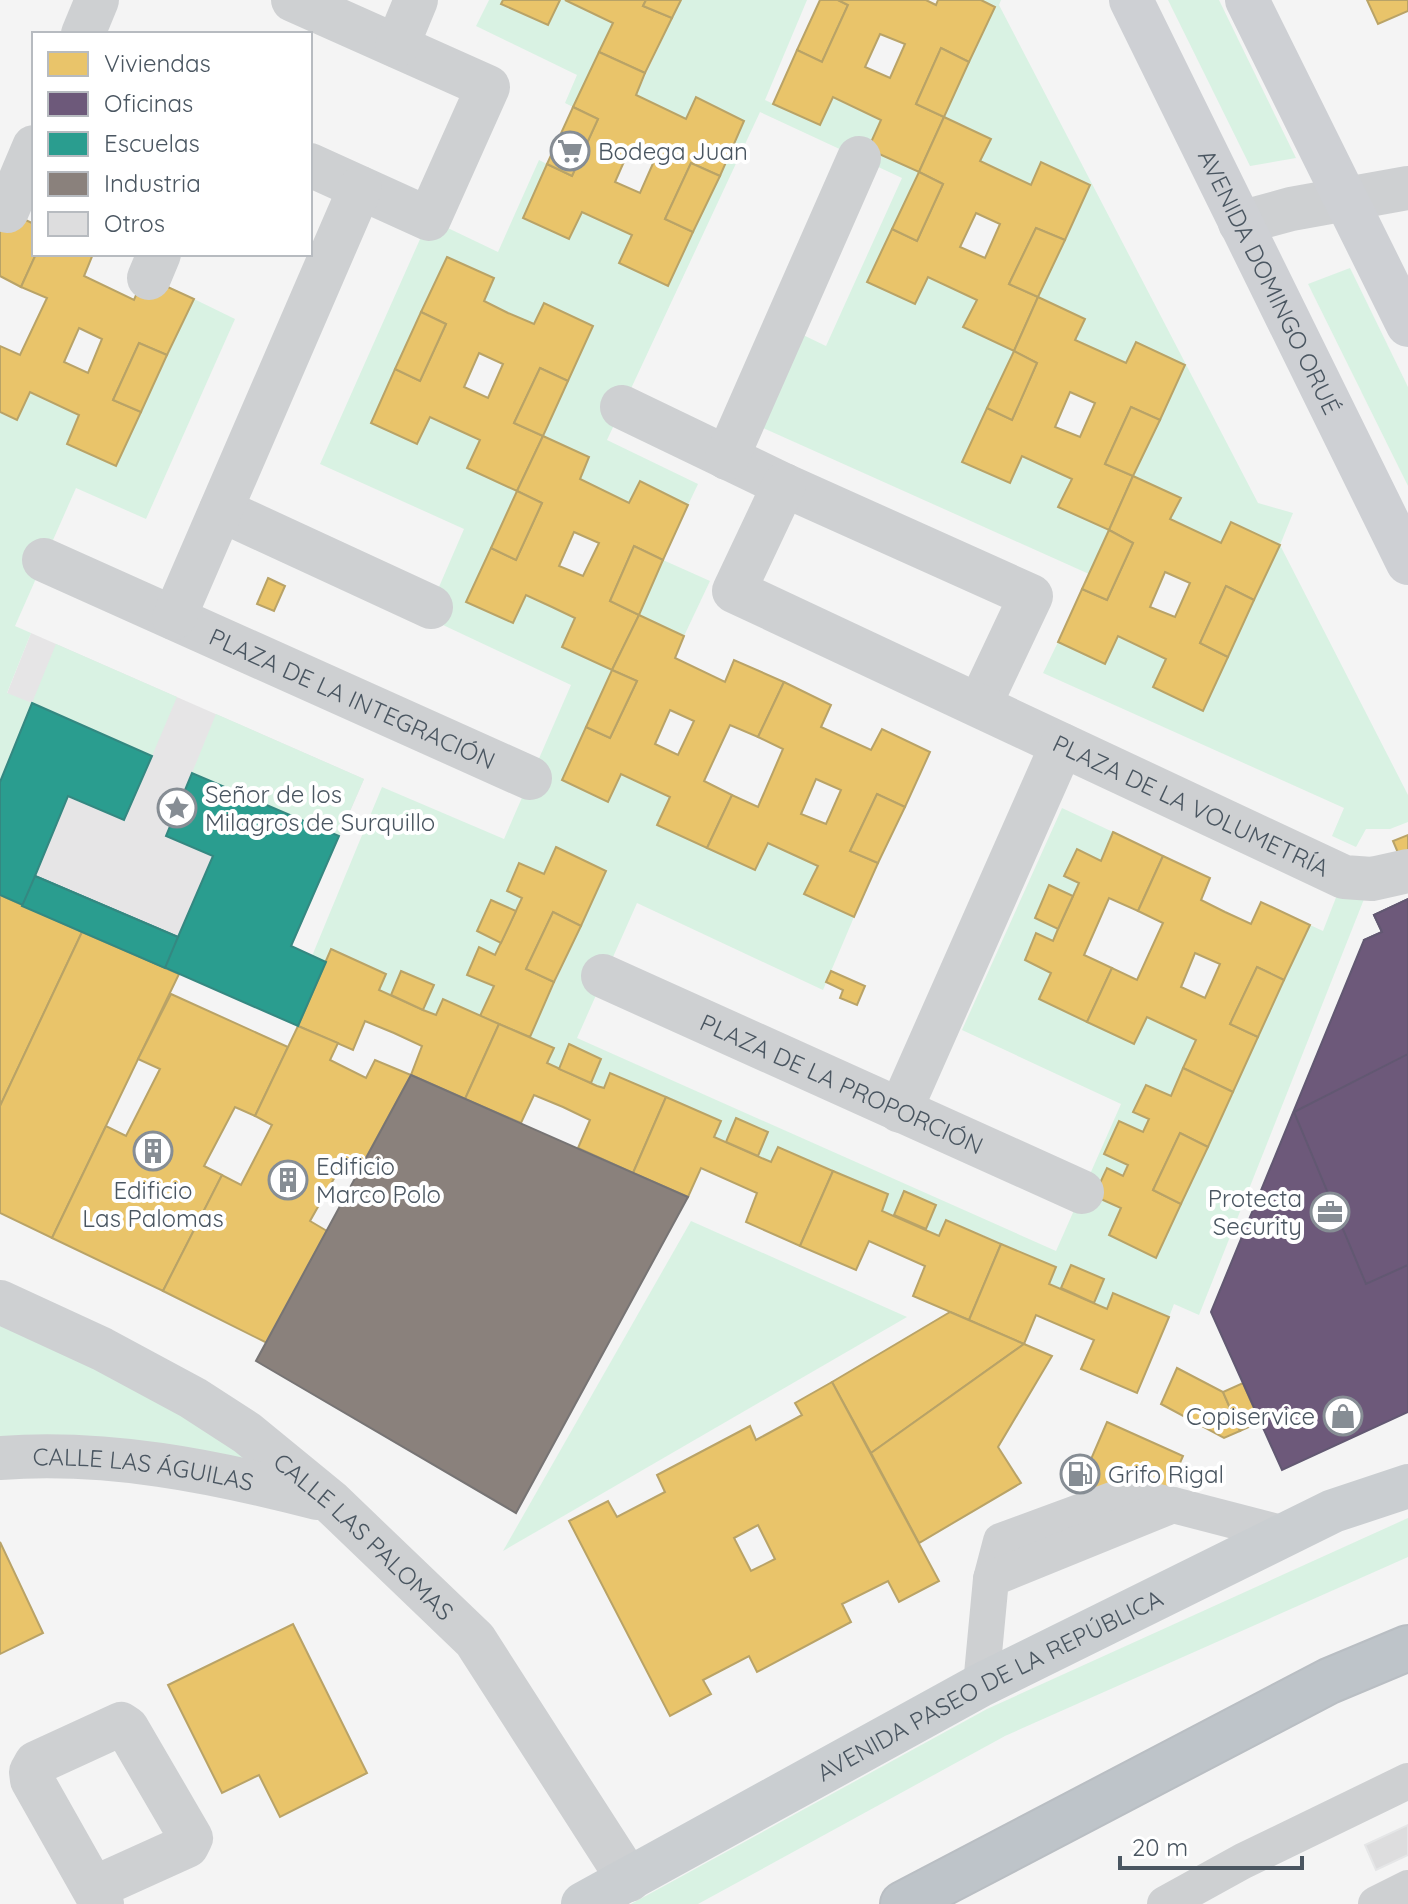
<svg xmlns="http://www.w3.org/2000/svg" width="1408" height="1904" font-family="Quicksand,sans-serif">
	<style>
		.education { fill: #e6e5e6 }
		.green { fill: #d9f2e3 }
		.homes { fill: #e9c46a; stroke: #b9a367; stroke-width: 2; fill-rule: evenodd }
		.offices { fill: #6d597a; stroke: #625872; stroke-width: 2 }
		.schools { fill: #2a9d8f; stroke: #348881; stroke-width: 2 }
		.industry { fill: #8a817c; stroke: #777474; stroke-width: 2 }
		.building { fill: #ddddde; stroke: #e5e6e7; stroke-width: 2 }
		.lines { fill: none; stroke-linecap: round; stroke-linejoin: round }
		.highway-casing { stroke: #b9bec3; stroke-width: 48 }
		.lane { stroke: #ced0d2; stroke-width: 36 }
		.street { stroke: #ced0d2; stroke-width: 44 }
		.secondary { stroke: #ced0d4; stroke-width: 44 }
		.primary { stroke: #caced1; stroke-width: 44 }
		.highway { stroke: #bec4c9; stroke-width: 44 }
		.labels { text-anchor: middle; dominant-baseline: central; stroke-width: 8; stroke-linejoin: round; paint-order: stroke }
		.poi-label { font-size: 24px; fill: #4a5661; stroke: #fff; text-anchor: start }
		.street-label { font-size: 24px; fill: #4a5661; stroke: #fff }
	</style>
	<rect width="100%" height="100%" fill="#f4f4f4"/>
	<polygon class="education" points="31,633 364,779 292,946 298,1026 0,896 0,711"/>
	<g class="green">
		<polygon points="489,0 503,0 502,5 548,25 560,0 565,0 613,23 573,107 565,103 577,75 476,26"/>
		<path d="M681,0H807L765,100L819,125L833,97L881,120L869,149L919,172L868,282L915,304L928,277L977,300L964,328L1014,351L963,462L1009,483L1022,456L1072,479L1059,507L1109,530L1089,574L761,427L801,334L826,346L902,178L760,112L607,440L698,484L688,505L640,481L629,503L580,479L589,457L543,436L544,303L534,324L484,301L494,278L371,423L417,444L430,417L480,440L467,468L517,491L466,602L513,623L526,595L575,618L562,647L612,670L562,780L608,802L621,774L670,797L658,825L755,870L768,843L818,866L804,894L854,917L823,990L637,903L577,1038L1056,1251L1121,1104L962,1030L1062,808L1113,832L1101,861L1077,849L1064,876L1079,883L1073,896L1049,886L1035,918L1058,929L1053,941L1036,933L1025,960L1051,973L1039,999L1134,1044L1147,1017L1196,1040L1171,1096L1146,1085L1134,1112L1149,1119L1143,1132L1119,1121C1129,1169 1137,1167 1095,1196L1121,1208L1109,1235L1156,1258L1310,925L1323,931L1344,877L1372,879L1199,1315L1174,1304L1169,1317L1113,1293L1107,1309L1094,1303L1104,1279L1071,1265L1061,1288L1049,1284L1056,1267L947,1220L939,1236L926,1229L936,1205L904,1191L894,1215L882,1211L888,1194L779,1147L771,1162L758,1156L768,1132L736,1118L726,1142L714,1137L721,1121L610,1073L604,1088L591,1083L601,1059L569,1044L559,1069L547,1063L554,1048L530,1037L606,871L556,847L544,874L519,864L507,891L522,898L516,911L491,900L477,931L501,943L495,955L468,975L494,986L480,1016L443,1000L436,1015L423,1010L434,985L401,971L391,995L379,990L385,973L332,950L326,962L312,956L382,787L504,839L571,685L426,617L464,529L320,464L429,219L498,252L539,160L547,164L524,218L569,239L582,212L632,235L619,263L668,286L744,121L696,97L686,119L636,95Z"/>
		<polygon points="981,0 1001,0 999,5 1258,503 1293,513 1280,545 1408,795 1408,822 1390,829 1366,829 1356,847 1332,836 1344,808 1043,673 1058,642 1105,664 1118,636 1166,659 1279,545 1232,522 1221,543 1170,519 1180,498 1133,476 1160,420 1136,342 1126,363 1075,340 1084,318 1038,297 1089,185 1041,163 1031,185 980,161 990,139 944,117 994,7"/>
		<polygon points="1168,0 1219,0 1296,158 1250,166"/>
		<polygon points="1350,268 1408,387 1408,486 1308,284"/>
		<polygon points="194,299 235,319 146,519 76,488 15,626 31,633 7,693 32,703 56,644 177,697 152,756 32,703 0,782 0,412 17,419 30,392 79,415 67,444 116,466"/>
		<polygon points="663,560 710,581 684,636 639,615"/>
		<polygon points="216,714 364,779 339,836 192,773"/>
		<polygon points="691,1221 907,1317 503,1551"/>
		<polygon points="0,1302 330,1501 0,1458"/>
		<polygon points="1408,1518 1408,1557 1005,1736 698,1904 631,1904 987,1709"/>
	</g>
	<g class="homes">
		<polygon points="503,0 560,0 548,25 501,4"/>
		<polygon points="565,0 646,0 643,6 672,18 645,73 599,52 613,23"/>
		<polygon points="646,0 681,0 672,18 643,6"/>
		<polygon points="820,0 838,0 848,5 822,62 797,50"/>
		<path d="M838,0H926L936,5L938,0H981L995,7L969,62L941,48L916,104L944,117L919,172L868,149L881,120L833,97L820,125L773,104L797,50L822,62L848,5ZM880,34L905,44L890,78L865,67Z"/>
		<polygon points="1367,0 1408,0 1408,11 1378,24"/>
		<polygon points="941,48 969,62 944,117 916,104"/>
		<path d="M599,52L645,73L636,95L686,119L696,97L744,121L720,176L691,163L665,219L693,232L668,286L619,263L632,235L582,212L569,239L523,218L547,164L572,176L598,119L573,107ZM630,148L655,159L640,193L615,182Z"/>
		<polygon points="573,107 598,119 572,176 547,164"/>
		<path d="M944,117L991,139L980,161L1031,185L1041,162L1090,185L1065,240L1036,228L1009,284L1038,297L1014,351L963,327L977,300L928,277L915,304L867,282L892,229L917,241L943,184L919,172ZM976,213L1000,224L985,258L960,247Z"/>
		<polygon points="691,163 720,176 693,232 665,219"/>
		<polygon points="919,172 943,184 917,241 892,229"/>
		<polygon points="0,208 34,224 36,254 21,287 0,276"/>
		<polygon points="1036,228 1065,240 1038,297 1009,284"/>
		<path d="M36,254H93L84,276L134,300L144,276L194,299L167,355L139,343L113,400L141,412L116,466L67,444L79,415L30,392L17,420L0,412V346L20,355L47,298L21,287ZM79,328L102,339L88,373L64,362Z"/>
		<path d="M447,257L494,278L484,301L508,313L534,324L544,303L593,326L568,381L540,368L514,423L543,436L517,491L467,468L480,440L456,429L430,417L417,444L371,423L395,369L420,381L446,324L421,312ZM479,353L503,364L488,398L464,387Z"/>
		<path d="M1038,297L1085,319L1075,340L1126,363L1136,342L1185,365L1160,420L1131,407L1105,464L1133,476L1109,530L1058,507L1072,479L1048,468L1022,456L1010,483L962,462L987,408L1012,420L1037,363L1014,351ZM1070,392L1095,403L1080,437L1055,427Z"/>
		<polygon points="421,312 446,324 420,381 395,369"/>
		<polygon points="139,343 167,355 141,412 113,400"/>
		<polygon points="1014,351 1037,363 1012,420 987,408"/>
		<polygon points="540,368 568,381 543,436 514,423"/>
		<polygon points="1131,407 1160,420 1133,476 1105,464"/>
		<path d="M543,436L589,457L580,479L629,503L640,481L688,505L663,560L634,546L610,601L639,615L612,670L562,647L575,618L552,607L526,595L513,623L466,602L491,548L516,560L542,503L517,491ZM574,532L599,543L583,576L559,566Z"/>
		<path d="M1133,476L1181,498L1170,519L1221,543L1231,522L1280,545L1254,600L1226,586L1200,643L1228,657L1203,711L1153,687L1166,659L1118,636L1105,664L1058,642L1082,589L1107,600L1133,543L1109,530ZM1165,572L1190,583L1175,617L1150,607Z"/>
		<polygon points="517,491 542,503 516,560 491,548"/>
		<polygon points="1109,530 1133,543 1107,600 1082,589"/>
		<polygon points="634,546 663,560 639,615 610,601"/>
		<polygon points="268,578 285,586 274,611 257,604"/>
		<polygon points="1226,586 1254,600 1228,657 1200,643"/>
		<path d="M639,615L684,636L675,658L725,682L734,660L784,682L758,737L730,725L704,781L732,795L707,848L657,825L670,797L621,774L608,802L562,780L586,727L610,738L637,681L612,670ZM670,710L694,721L678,755L655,744Z"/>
		<polygon points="612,670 637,681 610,738 586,727"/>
		<path d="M784,682L831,705L821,727L871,750L882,729L930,752L905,807L877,794L850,851L878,863L854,917L804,894L818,866L794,855L768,843L755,870L707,848L732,795L758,807L783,749L758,737ZM816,779L841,790L826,824L801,814Z"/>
		<polygon points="877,794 905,807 878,863 850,851"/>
		<polygon points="1113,832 1163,856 1138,911 1109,898 1084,955 1112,968 1087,1022 1039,999 1051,973 1025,960 1036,933 1053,941 1058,929 1079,883 1064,876 1077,849 1101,861"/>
		<polygon points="1408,835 1408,857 1401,860 1393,841"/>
		<polygon points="556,847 606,871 581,926 553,912 526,969 554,982 530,1037 480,1016 494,986 467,975 479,947 495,955 522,898 507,891 519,863 544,874"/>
		<path d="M1163,856L1210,878L1201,900L1225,912L1251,924L1261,902L1310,925L1284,980L1257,967L1230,1024L1258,1037L1233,1092L1183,1068L1196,1040L1147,1017L1134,1044L1087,1022L1112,968L1137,980L1163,923L1138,911ZM1195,953L1220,964L1205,998L1181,987Z"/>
		<polygon points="1049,885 1073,896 1058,929 1035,918"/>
		<polygon points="0,895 82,932 0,1106"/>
		<polygon points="491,900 516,911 501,943 477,931"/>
		<polygon points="553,912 581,926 554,982 526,969"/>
		<polygon points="82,932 179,974 52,1238 0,1213 0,1106"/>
		<polygon points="331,949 386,974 379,990 423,1010 436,1015 443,999 499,1024 465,1099 411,1075 422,1046 394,1033 365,1021 353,1050 298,1026"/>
		<polygon points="1257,967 1284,980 1258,1037 1230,1024"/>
		<polygon points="401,971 434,985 423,1010 391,995"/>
		<polygon points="831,971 865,986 857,1005 840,998 843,990 826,982"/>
		<polygon points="171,994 288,1047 255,1116 235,1107 204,1166 222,1175 163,1291 52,1238 106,1126 126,1136 160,1069 138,1059"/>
		<polygon points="499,1024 554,1048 547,1063 597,1086 604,1088 610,1073 666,1097 633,1173 578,1148 590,1120 563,1107 534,1095 521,1123 465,1099"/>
		<polygon points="298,1026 338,1043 330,1060 366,1078 375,1060 411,1075 361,1167 345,1159 310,1221 327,1231 267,1343 163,1291 222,1175 241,1185 272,1125 255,1116"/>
		<polygon points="569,1044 601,1059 591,1083 559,1069"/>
		<polygon points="1183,1068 1233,1092 1208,1147 1180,1133 1153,1190 1181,1204 1156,1258 1109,1235 1121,1208 1094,1196 1107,1168 1123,1176 1128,1165 1104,1154 1119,1121 1143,1132 1149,1119 1133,1112 1146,1085 1171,1096"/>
		<polygon points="666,1097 721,1121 714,1137 764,1159 771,1162 778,1147 833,1171 800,1246 746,1222 757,1193 701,1168 688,1197 633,1173"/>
		<polygon points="736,1118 768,1132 758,1156 726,1142"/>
		<polygon points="1180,1133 1208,1147 1181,1204 1153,1190"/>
		<polygon points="833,1171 888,1194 882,1211 939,1236 946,1220 1001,1244 969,1320 913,1296 925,1266 869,1241 856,1270 800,1246"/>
		<polygon points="904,1191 936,1205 926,1229 894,1215"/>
		<polygon points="1001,1244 1056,1267 1049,1284 1107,1309 1113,1293 1169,1317 1137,1393 1081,1369 1094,1340 1036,1315 1024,1344 969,1320"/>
		<polygon points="1071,1265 1104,1279 1094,1303 1061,1288"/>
		<polygon points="950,1312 1024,1344 871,1453 832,1382"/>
		<polygon points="1024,1344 1052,1356 998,1447 1021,1483 919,1543 871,1453"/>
		<polygon points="1177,1368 1223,1392 1240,1431 1224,1438 1161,1404"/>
		<path d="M832,1382L939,1581L899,1602L888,1581L842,1604L851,1622L757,1672L749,1656L703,1680L711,1694L670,1716L569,1521L608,1501L617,1517L665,1492L657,1475L750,1426L756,1440L802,1415L795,1403ZM758,1525L775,1559L751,1571L734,1538Z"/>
		<polygon points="1243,1383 1260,1422 1240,1431 1223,1392"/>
		<polygon points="1107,1422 1183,1456 1155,1520 1079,1487"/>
		<polygon points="0,1542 43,1633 0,1654"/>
		<polygon points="293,1624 367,1773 280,1817 259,1775 222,1793 168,1685"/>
	</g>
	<g class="offices">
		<polygon points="1408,899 1408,1038 1364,940 1382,932 1374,915"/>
		<polygon points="1408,899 1408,1412 1282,1470 1211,1312 1364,940 1382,932 1374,915"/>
		<polygon points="1408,1054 1408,1265 1366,1284 1294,1112"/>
	</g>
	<g class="schools">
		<polygon points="32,703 152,756 124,820 68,796 35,876 178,937 213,856 166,836 192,773 339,836 291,946 326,962 298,1026 0,895 0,782"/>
		<polygon points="35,876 178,937 165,968 22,906"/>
	</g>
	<polygon class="industry" points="411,1075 688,1197 516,1513 256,1361"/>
	<polygon class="building" points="1408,1825 1408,1855 1376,1870 1365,1845"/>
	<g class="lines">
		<g class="highway-casing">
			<polyline id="highway" points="903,1904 1329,1681 1408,1648"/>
		</g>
		<g class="lane">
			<polyline points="991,1579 1001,1541 1126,1495 1173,1505"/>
			<polyline points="981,1685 991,1579 1173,1505 1289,1535"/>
			<polyline points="1165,1904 1243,1861 1408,1781"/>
			<polyline points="1376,1904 1408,1888"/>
		</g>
		<g class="street">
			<polyline points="293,0 488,87 429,219 310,165"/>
			<polyline points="83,34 97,0"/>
			<polyline points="397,46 416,0"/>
			<polyline points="7,211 34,147"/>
			<polyline points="1240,223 1291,209 1408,188"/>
			<polyline points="149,278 159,254"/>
			<polyline points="622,407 784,485 1031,596 980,704"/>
			<polyline points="727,458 859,158"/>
			<path id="s1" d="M784,485L734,591L1344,877L1372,879L1408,871"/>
			<polyline points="221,510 431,607"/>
			<path id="s2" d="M44,560L530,778"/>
			<polyline points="174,618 360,188"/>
			<path id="s3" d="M603,976L1082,1192"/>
			<polyline points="900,1111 1062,745"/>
			<path id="s4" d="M0,1302L102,1349L193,1398L247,1433L330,1501L475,1640L629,1880"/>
			<path id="s5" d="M0,1458C108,1450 213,1471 317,1498"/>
			<polyline points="94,1888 187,1846 191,1838 127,1728 121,1724 36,1763 31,1772 32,1780 102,1904"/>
		</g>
		<g class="secondary">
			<path id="s6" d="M1131,0L1408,563"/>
			<polyline points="1247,0 1408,325"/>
		</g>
		<path class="primary" id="s7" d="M583,1904L981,1685L1333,1511L1408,1486"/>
		<use href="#highway" class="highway"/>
	</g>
	<defs>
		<g id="supermarket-ring" transform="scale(2)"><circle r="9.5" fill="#fff" stroke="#868d94" stroke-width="1.5"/><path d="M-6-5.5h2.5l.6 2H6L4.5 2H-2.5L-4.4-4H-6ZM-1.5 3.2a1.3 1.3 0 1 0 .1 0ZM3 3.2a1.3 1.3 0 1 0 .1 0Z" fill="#868d94"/></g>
		<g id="sight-ring" transform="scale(2)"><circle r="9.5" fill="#fff" stroke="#868d94" stroke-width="1.5"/><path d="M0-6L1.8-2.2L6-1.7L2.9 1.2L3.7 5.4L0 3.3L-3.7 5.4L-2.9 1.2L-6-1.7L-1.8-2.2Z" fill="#868d94"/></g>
		<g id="building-ring" transform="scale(2)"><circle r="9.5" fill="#fff" stroke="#868d94" stroke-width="1.5"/><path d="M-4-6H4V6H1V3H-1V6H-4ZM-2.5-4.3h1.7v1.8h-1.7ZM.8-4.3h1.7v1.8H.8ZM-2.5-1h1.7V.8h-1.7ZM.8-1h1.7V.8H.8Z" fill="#868d94"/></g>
		<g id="office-ring" transform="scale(2)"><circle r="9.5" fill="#fff" stroke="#868d94" stroke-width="1.5"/><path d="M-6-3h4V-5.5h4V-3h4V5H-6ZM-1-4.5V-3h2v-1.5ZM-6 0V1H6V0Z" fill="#868d94"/></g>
		<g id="shop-ring" transform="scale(2)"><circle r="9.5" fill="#fff" stroke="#868d94" stroke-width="1.5"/><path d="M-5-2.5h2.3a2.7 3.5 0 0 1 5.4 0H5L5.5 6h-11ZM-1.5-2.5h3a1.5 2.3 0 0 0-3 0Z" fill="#868d94"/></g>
		<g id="fuel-ring" transform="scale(2)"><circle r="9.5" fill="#fff" stroke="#868d94" stroke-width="1.5"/><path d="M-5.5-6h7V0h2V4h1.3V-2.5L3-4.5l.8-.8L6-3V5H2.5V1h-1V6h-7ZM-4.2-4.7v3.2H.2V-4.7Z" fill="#868d94"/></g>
	</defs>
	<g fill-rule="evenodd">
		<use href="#supermarket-ring" x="570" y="151"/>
		<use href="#sight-ring" x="177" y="808"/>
		<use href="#building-ring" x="153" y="1151"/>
		<use href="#building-ring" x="288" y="1180"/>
		<use href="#office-ring" x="1330" y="1212"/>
		<use href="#shop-ring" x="1343" y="1416"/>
		<use href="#fuel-ring" x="1080" y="1474"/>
	</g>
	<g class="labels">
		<g class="poi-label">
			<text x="598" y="151">Bodega Juan</text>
			<text x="205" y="794">Señor de los<tspan x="205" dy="28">Milagros de Surquillo</tspan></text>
			<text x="316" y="1166">Edificio<tspan x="316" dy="28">Marco Polo</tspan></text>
			<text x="153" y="1190" text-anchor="middle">Edificio<tspan x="153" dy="28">Las Palomas</tspan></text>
			<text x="1302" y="1198" text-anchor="end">Protecta<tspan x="1302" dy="28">Security</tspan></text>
			<text x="1315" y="1416" text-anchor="end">Copiservice</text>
			<text x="1108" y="1474">Grifo Rigal</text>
		</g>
		<g class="street-label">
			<text stroke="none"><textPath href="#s6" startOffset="314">AVENIDA DOMINGO ORUÉ</textPath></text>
			<text stroke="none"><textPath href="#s2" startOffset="338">PLAZA DE LA INTEGRACIÓN</textPath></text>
			<text stroke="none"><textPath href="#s1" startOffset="622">PLAZA DE LA VOLUMETRÍA</textPath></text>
			<text stroke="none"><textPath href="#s3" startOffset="262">PLAZA DE LA PROPORCIÓN</textPath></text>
			<text stroke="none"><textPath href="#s5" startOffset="144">CALLE LAS ÁGUILAS</textPath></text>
			<text stroke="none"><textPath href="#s4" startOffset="436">CALLE LAS PALOMAS</textPath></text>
			<text stroke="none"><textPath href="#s7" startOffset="462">AVENIDA PASEO DE LA REPÚBLICA</textPath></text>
		</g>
	</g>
	<rect x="32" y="32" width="280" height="224" fill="#ffffff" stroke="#b7bbc0" stroke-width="2"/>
	<rect x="48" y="52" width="40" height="24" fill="#e9c46a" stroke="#b7bbc0" stroke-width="2"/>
	<text x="104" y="72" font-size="24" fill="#4a5661">Viviendas</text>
	<rect x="48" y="92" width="40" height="24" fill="#6d597a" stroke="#b7bbc0" stroke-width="2"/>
	<text x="104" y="112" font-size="24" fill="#4a5661">Oficinas</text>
	<rect x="48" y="132" width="40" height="24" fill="#2a9d8f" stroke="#b7bbc0" stroke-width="2"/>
	<text x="104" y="152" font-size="24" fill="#4a5661">Escuelas</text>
	<rect x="48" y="172" width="40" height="24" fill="#8a817c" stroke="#b7bbc0" stroke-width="2"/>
	<text x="104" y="192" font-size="24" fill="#4a5661">Industria</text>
	<rect x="48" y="212" width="40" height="24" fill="#ddddde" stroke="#b7bbc0" stroke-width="2"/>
	<text x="104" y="232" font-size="24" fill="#4a5661">Otros</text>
	<path d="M1120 1856v12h182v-12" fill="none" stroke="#4a5661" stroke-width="4"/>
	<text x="1132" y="1856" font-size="24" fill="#4a5661" stroke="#ffffff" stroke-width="6" paint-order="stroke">20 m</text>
</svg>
